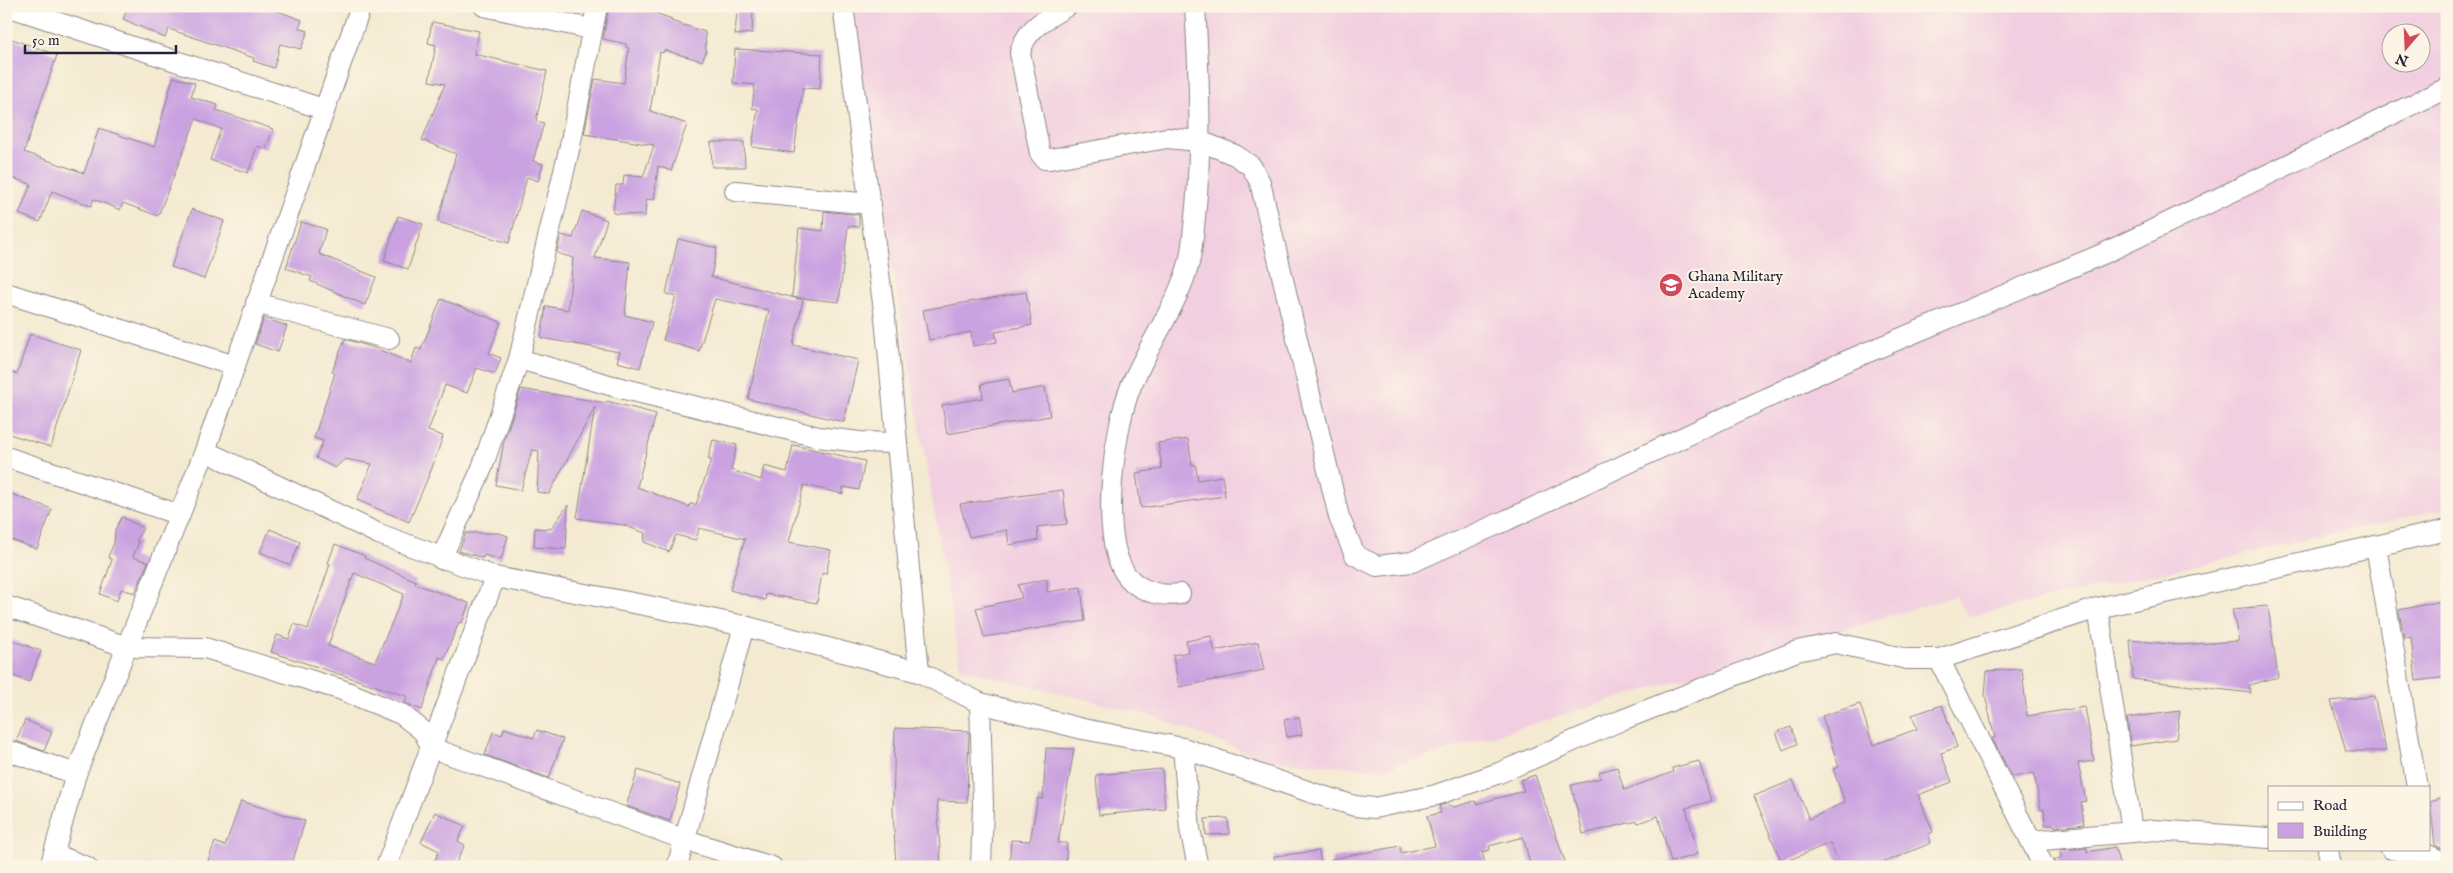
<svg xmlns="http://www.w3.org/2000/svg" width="2453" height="873" font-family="'IM FELL English',serif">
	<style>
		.built { fill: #f2cfe0; fill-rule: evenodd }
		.building { fill: #caa2e1; fill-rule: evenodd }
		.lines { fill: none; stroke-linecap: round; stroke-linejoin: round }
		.minor-casing { stroke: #8b8686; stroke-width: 22 }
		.minor { stroke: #fff; stroke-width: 20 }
		.labels { text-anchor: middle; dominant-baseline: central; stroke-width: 4; stroke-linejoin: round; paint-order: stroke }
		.poi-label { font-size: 15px; fill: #22223b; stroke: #fcf5e5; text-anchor: start }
	</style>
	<rect width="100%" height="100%" fill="#fcf5e5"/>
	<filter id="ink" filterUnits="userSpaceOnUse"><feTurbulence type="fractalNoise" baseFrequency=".02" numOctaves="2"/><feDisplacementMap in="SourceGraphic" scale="10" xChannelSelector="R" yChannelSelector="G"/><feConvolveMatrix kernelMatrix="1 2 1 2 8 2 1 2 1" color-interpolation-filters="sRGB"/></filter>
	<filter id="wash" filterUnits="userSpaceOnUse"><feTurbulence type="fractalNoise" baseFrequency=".0096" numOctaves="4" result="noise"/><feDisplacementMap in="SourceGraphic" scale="20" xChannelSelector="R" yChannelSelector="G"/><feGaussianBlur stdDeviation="1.12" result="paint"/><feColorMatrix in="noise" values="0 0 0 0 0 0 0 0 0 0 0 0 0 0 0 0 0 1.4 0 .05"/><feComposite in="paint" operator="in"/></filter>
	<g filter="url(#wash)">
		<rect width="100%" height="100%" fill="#f4ead1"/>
		<path class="built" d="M848,6H2447V508L1968,617L1956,596L1381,770L1264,759L1152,716L961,669ZM2390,32H2420V62H2390Z"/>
		<g id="blocks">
			<g class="building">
				<polygon points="128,6 264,6 302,20 299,28 308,31 301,49 280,44 274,68 253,61 254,58 169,29 165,38 123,19"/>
				<polygon points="609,6 636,6 672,19 671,21 705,32 706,52 702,61 664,50 663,53 660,52 650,111 687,124 671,171 658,166 654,200 646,199 645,216 613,213 616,185 623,185 624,175 643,177 654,145 584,134 595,79 624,83 629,48 626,47 626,44 603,39"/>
				<polygon points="737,10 753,11 752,33 735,35"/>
				<polygon points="432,22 479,31 474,54 547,71 536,121 544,123 533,161 543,164 538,181 527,177 509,243 438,222 456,154 422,140 445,84 429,81 436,45 428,43"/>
				<polygon points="6,37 57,55 24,152 84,173 99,128 154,147 173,77 195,83 191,97 218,105 216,110 273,129 266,149 257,146 248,173 210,160 221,129 196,119 158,216 123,203 120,210 94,199 91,206 52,191 40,222 19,214 31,184 6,176"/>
				<polygon points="735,49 822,54 820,89 803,88 794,153 752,147 758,109 752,108 755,85 733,83"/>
				<polygon points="711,142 744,142 745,167 712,167"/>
				<polygon points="192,209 224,221 204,279 171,267"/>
				<polygon points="582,211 607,220 595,258 630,262 625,315 652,322 640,368 617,362 620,352 541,338 546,306 568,310 573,258 557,253 561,235 573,238"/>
				<polygon points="824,211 859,215 859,227 848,226 839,302 792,297 799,228 823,231"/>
				<polygon points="398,216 423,224 408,269 384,261"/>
				<polygon points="301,222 326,229 319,254 376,277 365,305 310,281 312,277 286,268"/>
				<polygon points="678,239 717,248 711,277 803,300 793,345 858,360 844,422 748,399 769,310 715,299 699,351 663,340 676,296 666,294"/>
				<polygon points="1026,292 1032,325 995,332 997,342 973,346 971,332 929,340 923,310"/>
				<polygon points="441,299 501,322 489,353 501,358 495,374 477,368 467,393 445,385 428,431 443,436 432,468 409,522 357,500 372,464 345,459 335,468 316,458 323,441 314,438 335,373 332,372 345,339 372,347 411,363 416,348 421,350"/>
				<polygon points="264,318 287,326 278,352 255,344"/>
				<polygon points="30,334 81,350 51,447 6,433 6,370 17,374"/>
				<polygon points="1009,379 1012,393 1045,387 1050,416 947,434 942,405 983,398 981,384"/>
				<polygon points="521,389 606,403 607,401 656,414 637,487 689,507 690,504 696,505 711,460 708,459 713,440 737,445 731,470 761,480 764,466 787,472 793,445 865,461 859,490 843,487 843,494 804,485 789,542 831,550 826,574 822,573 817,603 766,594 765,600 730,590 745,539 699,528 696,540 676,535 669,552 644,542 645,533 623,525 577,518 595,407 549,494 537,492 539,451 532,450 521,490 496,485 504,441"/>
				<polygon points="1188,439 1192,465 1195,464 1198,480 1222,476 1225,496 1141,508 1136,473 1162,469 1158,443"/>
				<polygon points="1063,490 1067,524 1037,527 1038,540 1009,545 1007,530 969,537 960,504"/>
				<polygon points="6,492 52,509 37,549 6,538"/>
				<polygon points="568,505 566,549 534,547 535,528 551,529"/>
				<polygon points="122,517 143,528 136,541 139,542 133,557 148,562 135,593 121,589 117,601 100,594 112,560 108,557 114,543 115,530"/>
				<polygon points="270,529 300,542 290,565 260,552"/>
				<polygon points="466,533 499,533 508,536 501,560 484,555 483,558 459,551"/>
				<path d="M335,544L365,556L364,558L416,581L415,584L469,603L462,623L459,622L444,659L439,657L422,710L405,703L407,696L271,652L277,635L289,639L294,624L308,629L330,564L328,563ZM354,573L404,594L375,662L328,646Z"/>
				<polygon points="1047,579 1047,592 1081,587 1085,621 984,637 976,608 1022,598 1018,585"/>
				<polygon points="2447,600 2447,677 2416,681 2411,637 2404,638 2399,610"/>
				<polygon points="2268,606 2278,677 2249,685 2251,693 2133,679 2130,640 2179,645 2239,641 2232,609"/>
				<polygon points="1211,636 1215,651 1258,642 1264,670 1179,687 1173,655 1188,652 1186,641"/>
				<polygon points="6,638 41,651 29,682 6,673"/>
				<polygon points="2022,669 2027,716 2085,707 2094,761 2078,763 2086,801 2081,802 2084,824 2055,827 2055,825 2045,825 2044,809 2041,810 2034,773 2012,777 1992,738 1995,738 1985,695 1987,671"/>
				<polygon points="2374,696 2386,751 2346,751 2331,701"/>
				<polygon points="1860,704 1873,745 1917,729 1912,715 1942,705 1957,747 1941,753 1952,782 1918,795 1933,832 1928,834 1931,843 1873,867 1841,867 1830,843 1782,863 1754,796 1793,780 1809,819 1845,802 1833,769 1839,767 1822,716"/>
				<polygon points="2180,711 2176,739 2131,746 2127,718"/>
				<polygon points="1299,717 1302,735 1287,737 1284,720"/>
				<polygon points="25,720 52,732 44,751 16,741"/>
				<polygon points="1791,727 1797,744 1783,750 1776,732"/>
				<polygon points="504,728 534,738 537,730 563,739 549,778 485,755 493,732 502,735"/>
				<polygon points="895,728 969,731 967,802 937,801 941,867 896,867 893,810"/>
				<polygon points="1046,748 1074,749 1058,843 1067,843 1065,867 1009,867 1011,840 1030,841 1038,798 1043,799"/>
				<polygon points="1699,761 1711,801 1686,808 1698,854 1671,862 1658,816 1638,823 1637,821 1583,834 1571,785 1601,778 1599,772 1617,767 1624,790 1673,772 1672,768"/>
				<polygon points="1162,769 1165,809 1099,815 1096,775"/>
				<polygon points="638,770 680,784 670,821 626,806"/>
				<polygon points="1535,775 1567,867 1531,867 1523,837 1489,846 1490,850 1482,852 1486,867 1332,867 1331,859 1400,846 1401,853 1435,846 1427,816 1441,813 1439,806 1445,804 1454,807 1475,801 1476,804 1524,791 1520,780"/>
				<polygon points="2447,796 2447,851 2435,845 2430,801"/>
				<polygon points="241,801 305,821 291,867 271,867 253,861 251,867 222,867 208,861 215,842 225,846"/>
				<polygon points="435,812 465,826 458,841 465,845 454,867 432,867 439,851 421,842"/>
				<polygon points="1228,818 1229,834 1206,835 1205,819"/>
				<polygon points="2115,847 2120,867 2056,867 2054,859 2061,858 2060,850 2087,848 2087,852"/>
				<polygon points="1319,851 1321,867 1275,867 1274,856"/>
			</g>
		</g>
	</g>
	<g filter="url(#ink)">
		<use href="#blocks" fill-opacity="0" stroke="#8b8686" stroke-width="1"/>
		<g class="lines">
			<g class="minor-casing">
				<g id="minor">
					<polyline points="7,6 323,109"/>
					<polyline points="484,6 591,29"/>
					<polyline points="843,6 885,318 919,672"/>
					<path d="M1067,6C1046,19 1026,28 1020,53L1040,153L1045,159H1050L1167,138L1200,141L1235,155L1251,166L1260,182L1339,517L1355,555L1377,566L1412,562L1507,520L1837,365L2105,253L2447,88"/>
					<polyline points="735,191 871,204"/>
					<polyline points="6,293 235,366"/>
					<polyline points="256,303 389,339"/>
					<polyline points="519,359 613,386 818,437 860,442 896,443"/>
					<polyline points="205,451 361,6"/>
					<polyline points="6,457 180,515"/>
					<polyline points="2376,546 2417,787"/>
					<polyline points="441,559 482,468 519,359 570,146 597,6"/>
					<path d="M1180,594C1158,597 1133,590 1122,568C1101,527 1114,428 1131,386C1148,345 1177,306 1189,263C1193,245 1194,225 1196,207C1202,140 1199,73 1195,6"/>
					<polyline points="6,606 127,647 205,648 342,690 401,714 423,731 432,748 686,840 772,867"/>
					<polyline points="2098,608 2132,831"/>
					<polyline points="1939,659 2044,867"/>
					<polyline points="980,703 983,806 981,867"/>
					<polyline points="1183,748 1190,829 1198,867"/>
					<polyline points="6,750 76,774"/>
					<polyline points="2031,841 2155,830 2269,838"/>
					<polyline points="2328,849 2331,867"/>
					<polyline points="2391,849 2428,855 2447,864"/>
					<polyline points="54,854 87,867"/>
					<polyline points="50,867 76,774 205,451 379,534 495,577 649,606 744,626 919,672 980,703 1083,729 1183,748 1313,793 1355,806 1374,808 1436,795 1499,773 1622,720 1797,651 1836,643 1907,659 1939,659 2098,608 2447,530"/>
					<polyline points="386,867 495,577"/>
					<polyline points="677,867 744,626"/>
				</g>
			</g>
			<use href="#minor" class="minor"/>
		</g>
	</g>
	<defs>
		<g id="school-disc" transform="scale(1.25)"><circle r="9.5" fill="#d1495b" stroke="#fcf5e5"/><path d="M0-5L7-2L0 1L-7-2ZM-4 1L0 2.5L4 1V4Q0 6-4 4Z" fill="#fff"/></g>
	</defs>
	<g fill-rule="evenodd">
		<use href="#school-disc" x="1671" y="285"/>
	</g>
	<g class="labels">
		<g class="poi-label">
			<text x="1688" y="276">Ghana Military<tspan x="1688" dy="17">Academy</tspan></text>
		</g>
	</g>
	<rect width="2453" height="873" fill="none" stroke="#fcf5e5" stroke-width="25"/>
	<rect x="2268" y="786" width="162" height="65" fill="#fcf5e5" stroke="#a5a1a1"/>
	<rect x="2278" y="802" width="25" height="8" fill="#ffffff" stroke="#a5a1a1"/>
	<text x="2313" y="810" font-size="15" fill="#22223b">Road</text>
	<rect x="2278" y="823" width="25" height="15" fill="#caa2e1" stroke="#a5a1a1"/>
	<text x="2313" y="836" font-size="15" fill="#22223b">Building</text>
	<g transform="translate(2406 48) rotate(199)"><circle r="24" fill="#fcf5e5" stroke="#a5a1a1"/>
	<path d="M0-4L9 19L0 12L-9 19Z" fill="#d1495b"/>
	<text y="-8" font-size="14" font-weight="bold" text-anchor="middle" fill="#22223b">N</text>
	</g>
	<path d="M25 45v8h151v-8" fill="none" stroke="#22223b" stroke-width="2.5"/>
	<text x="32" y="45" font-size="15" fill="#22223b" stroke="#fcf5e5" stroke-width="4" paint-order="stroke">50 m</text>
</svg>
